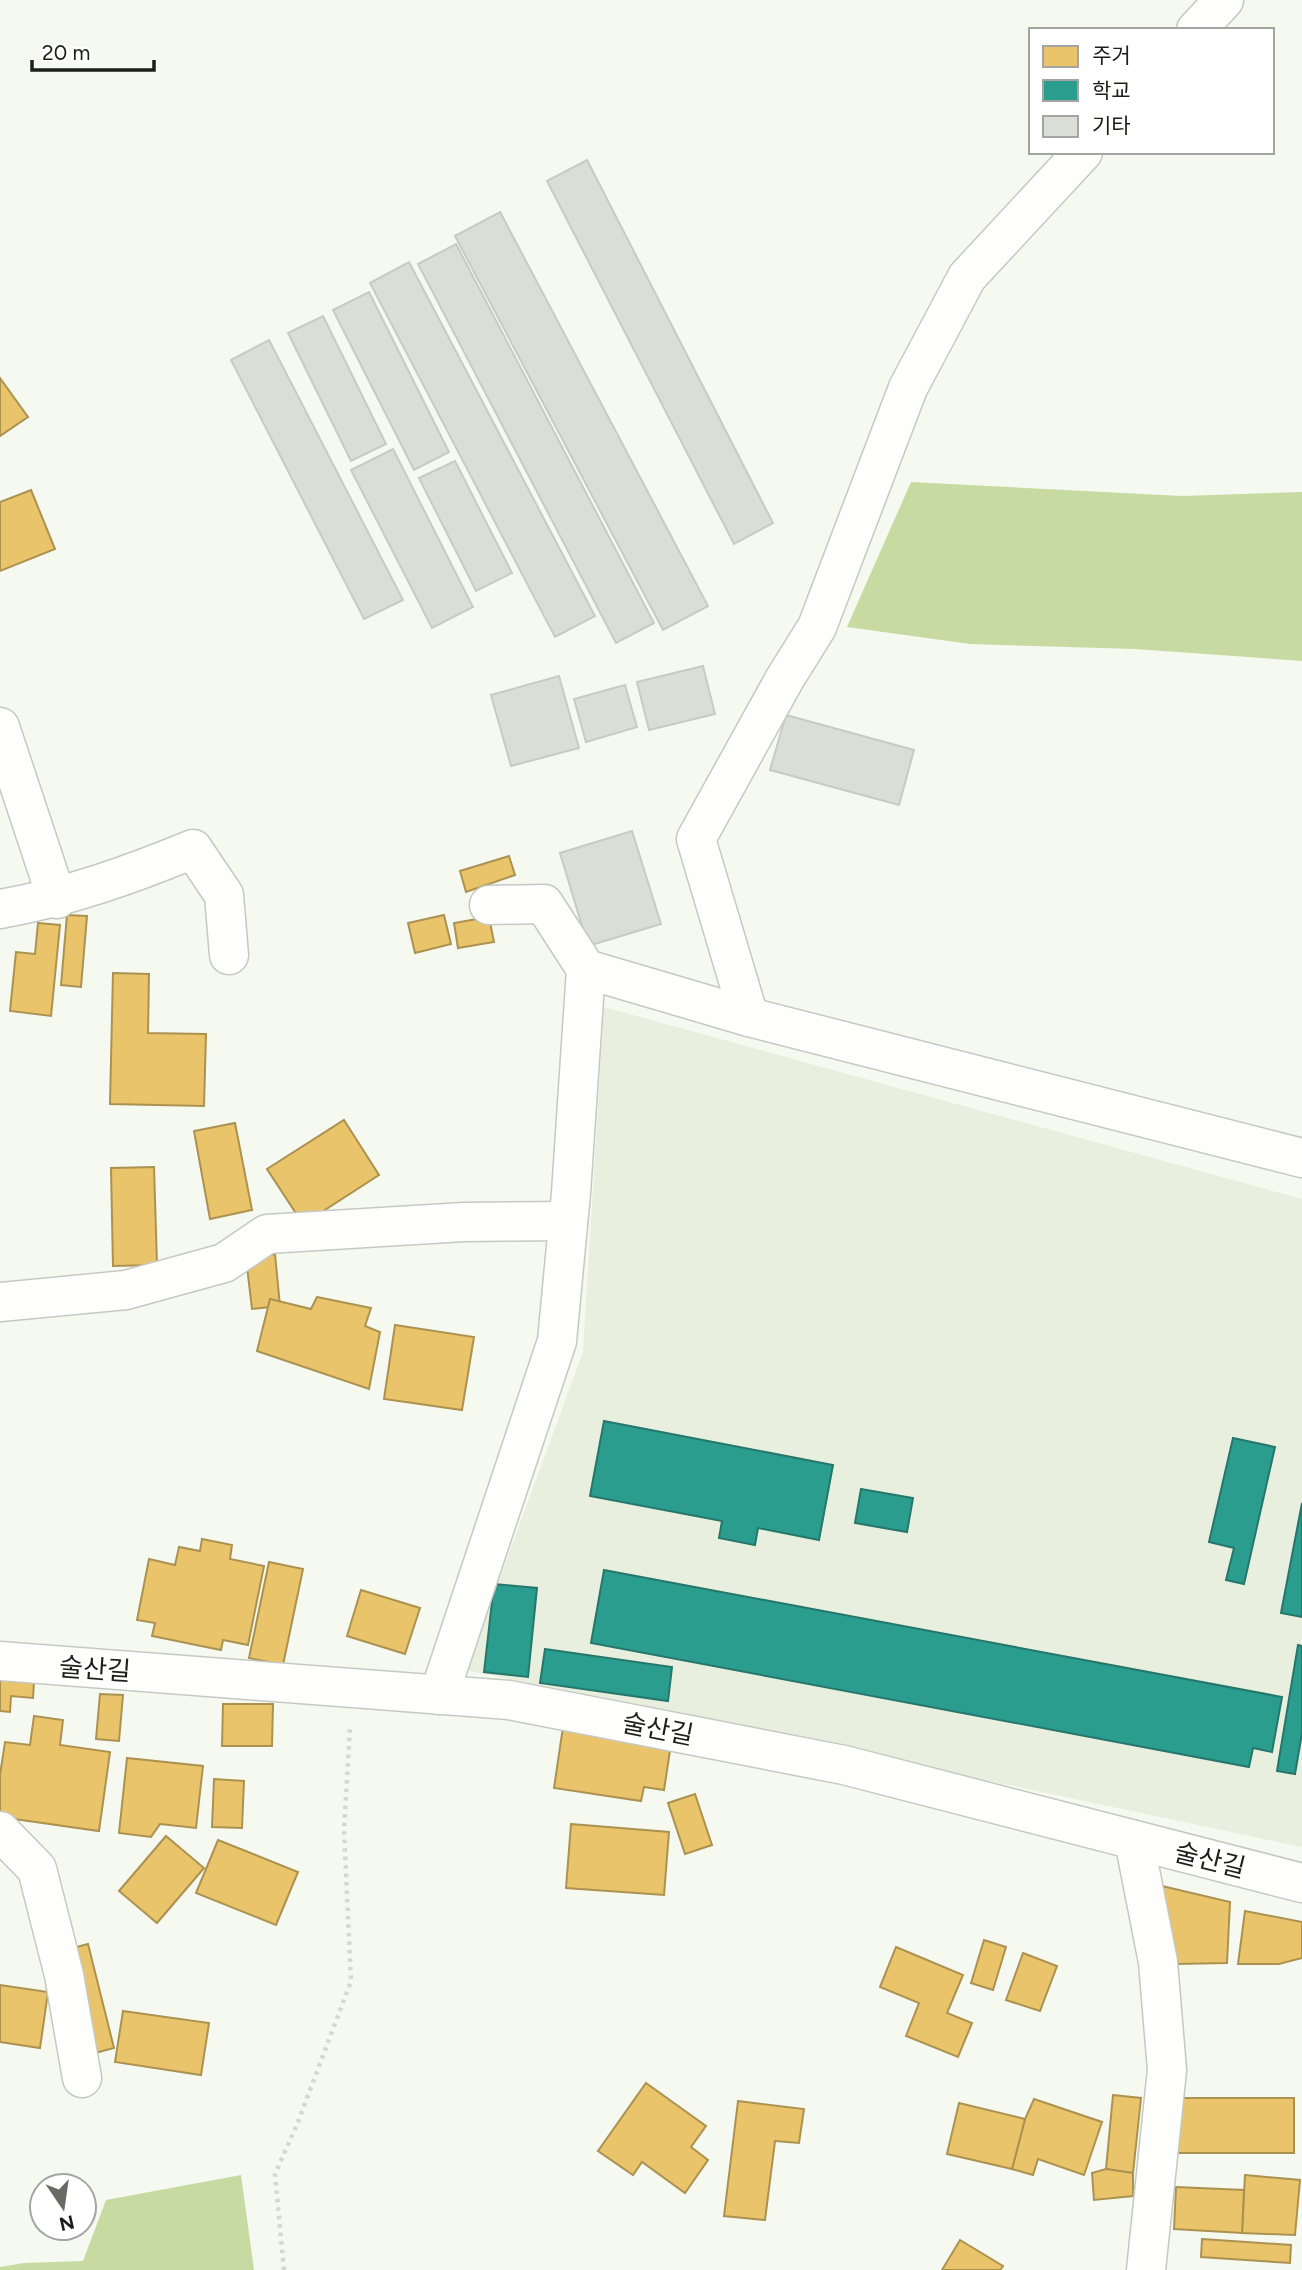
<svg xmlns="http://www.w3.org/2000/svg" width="1302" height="2270" font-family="Figtree,'Noto Sans KR',sans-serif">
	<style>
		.built { fill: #e8efdf }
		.forest { fill: #c7daa1 }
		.homes { fill: #e9c46a; stroke: #ac9251; stroke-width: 2 }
		.schools { fill: #2a9d8f; stroke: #26776b; stroke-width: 2 }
		.building { fill: #dbded7; stroke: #c8cbc4; stroke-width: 2 }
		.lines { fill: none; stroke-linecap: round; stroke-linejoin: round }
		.minor-casing { stroke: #c6c9c2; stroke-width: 41 }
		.path { stroke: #d6d6d4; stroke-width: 4.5; stroke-dasharray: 3.5 5; stroke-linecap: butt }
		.minor { stroke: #fefefd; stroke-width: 38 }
		.labels { text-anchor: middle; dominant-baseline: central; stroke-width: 7; stroke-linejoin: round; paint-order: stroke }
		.street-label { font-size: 26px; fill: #1c1e18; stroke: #fff }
	</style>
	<rect width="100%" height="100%" fill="#f5f9f0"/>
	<polygon class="built" points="604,1007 1302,1199 1302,1847 466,1670 583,1352"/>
	<g class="forest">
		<polygon points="911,482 1182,496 1302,492 1302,661 1135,649 970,644 847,627"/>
		<polygon points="241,2175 254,2270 0,2270 0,2267 24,2263 83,2261 106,2200"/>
	</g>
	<g class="homes">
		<polygon points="0,378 28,417 0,436"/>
		<polygon points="31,490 55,549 0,571 0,502"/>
		<polygon points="509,856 515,875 466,892 460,871"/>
		<polygon points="67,915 87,916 81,987 61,985"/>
		<polygon points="444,915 451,944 415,953 408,923"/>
		<polygon points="489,917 494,942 458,948 454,923"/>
		<polygon points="38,923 60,925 51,1016 10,1011 16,952 35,954"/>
		<polygon points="113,973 149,974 148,1033 206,1034 204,1106 110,1104"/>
		<polygon points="344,1120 379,1175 303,1224 267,1169"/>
		<polygon points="235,1123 252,1210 210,1219 194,1131"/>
		<polygon points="154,1167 157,1265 113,1266 111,1168"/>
		<polygon points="275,1254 280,1306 252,1309 246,1258"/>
		<polygon points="317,1297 371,1308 365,1326 380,1332 369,1389 257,1351 270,1299 311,1309"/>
		<polygon points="395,1325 474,1337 462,1410 384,1399"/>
		<polygon points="202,1539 232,1545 230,1559 264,1566 248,1645 223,1640 221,1650 152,1636 155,1623 137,1620 149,1559 175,1565 179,1547 200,1551"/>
		<polygon points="269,1562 303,1569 283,1665 249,1658"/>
		<polygon points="361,1590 420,1608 405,1654 347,1636"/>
		<polygon points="0,1679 34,1682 33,1698 11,1696 10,1712 0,1711"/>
		<polygon points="100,1694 123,1695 119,1741 96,1739"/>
		<polygon points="223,1704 273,1704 272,1746 222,1746"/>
		<polygon points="34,1716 63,1720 60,1745 110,1752 99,1831 0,1817 0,1775 5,1742 30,1745"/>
		<polygon points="563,1727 671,1744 664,1790 644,1787 641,1801 554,1788"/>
		<polygon points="127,1758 203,1766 196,1828 160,1824 151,1837 119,1833"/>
		<polygon points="214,1779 244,1781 242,1828 212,1827"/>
		<polygon points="695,1794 712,1845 685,1854 668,1803"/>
		<polygon points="571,1824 669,1832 664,1895 566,1888"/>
		<polygon points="166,1836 204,1868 157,1923 119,1891"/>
		<polygon points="218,1840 298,1872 276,1925 196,1893"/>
		<polygon points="1162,1886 1230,1902 1227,1963 1178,1964"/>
		<polygon points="1245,1911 1302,1922 1302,1958 1279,1964 1238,1964"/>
		<polygon points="984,1940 1006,1947 993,1990 971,1983"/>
		<polygon points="88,1944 114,2048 95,2053 69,1949"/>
		<polygon points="896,1947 963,1975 947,2013 972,2023 958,2057 906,2036 919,2003 880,1987"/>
		<polygon points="1023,1953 1057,1966 1040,2011 1006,2000"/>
		<polygon points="0,1985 48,1992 40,2048 0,2042"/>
		<polygon points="123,2011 209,2023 201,2075 115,2062"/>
		<polygon points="646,2083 706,2126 691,2147 708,2160 685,2193 642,2162 633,2175 598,2151"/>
		<polygon points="1113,2095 1141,2098 1133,2173 1106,2169"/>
		<polygon points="1172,2098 1294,2098 1294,2153 1171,2153"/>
		<polygon points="1034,2099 1102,2122 1084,2175 1038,2159 1033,2175 1012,2169 1025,2119"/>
		<polygon points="738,2101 804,2109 799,2143 775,2141 765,2220 724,2216"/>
		<polygon points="959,2103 1025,2119 1012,2169 947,2154"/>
		<polygon points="1106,2169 1133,2173 1133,2196 1094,2200 1092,2173"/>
		<polygon points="1245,2175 1300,2180 1295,2235 1242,2233"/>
		<polygon points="1176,2187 1244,2190 1242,2233 1174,2229"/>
		<polygon points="1202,2239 1291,2245 1290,2263 1201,2257"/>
		<polygon points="960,2240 1003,2266 1000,2270 942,2270"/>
	</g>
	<g class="schools">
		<polygon points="604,1421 833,1465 819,1540 758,1528 755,1545 719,1538 722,1521 590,1496"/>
		<polygon points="1233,1438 1275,1447 1244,1584 1226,1580 1234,1548 1209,1542"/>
		<polygon points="861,1489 913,1498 907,1532 855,1523"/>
		<polygon points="1302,1503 1302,1617 1281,1613"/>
		<polygon points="604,1570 1282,1697 1272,1752 1253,1748 1249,1767 591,1643"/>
		<polygon points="494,1584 537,1588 528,1677 484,1672"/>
		<polygon points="1298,1645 1302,1646 1302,1733 1295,1774 1277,1771"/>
		<polygon points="545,1649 672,1667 668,1701 540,1683"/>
	</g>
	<g class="building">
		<polygon points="587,160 773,523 734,544 547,181"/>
		<polygon points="500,212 708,606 663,630 455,236"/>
		<polygon points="456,244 654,623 616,643 418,264"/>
		<polygon points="409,262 595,616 555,637 370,283"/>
		<polygon points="369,292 449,452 414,470 333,310"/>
		<polygon points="323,316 386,444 351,461 288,333"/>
		<polygon points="269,340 403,600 364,619 231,360"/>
		<polygon points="393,449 473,607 432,628 351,470"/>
		<polygon points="455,461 512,573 476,591 419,478"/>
		<polygon points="703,666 715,714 649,730 637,682"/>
		<polygon points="559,676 579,748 511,766 491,695"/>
		<polygon points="625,685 637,727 586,742 574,699"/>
		<polygon points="786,715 914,750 899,805 770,770"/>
		<polygon points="632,831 661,924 588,946 560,853"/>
	</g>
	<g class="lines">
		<g class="minor-casing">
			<g id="minor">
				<polyline points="1196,30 1224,0"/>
				<polyline points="1083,152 967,277 908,388 817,627 784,680 696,839 749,1017 1302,1158"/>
				<polyline points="0,727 57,899"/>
				<polyline points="489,905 544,904 586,969 749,1017"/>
				<path d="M0,909C68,897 130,875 193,849L224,895L229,955"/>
				<polyline points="0,1302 126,1290 224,1263 267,1234 464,1222 568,1221"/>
				<polyline points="0,1661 509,1700 844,1765 1302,1883"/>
				<polyline points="439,1695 557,1341 571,1193 586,969"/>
				<polyline points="0,1831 37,1869 64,1975 82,2078"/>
				<polyline points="1134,1840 1158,1962 1167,2070 1146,2270"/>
			</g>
		</g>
		<polyline class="path" points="284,2270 275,2174 298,2122 351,1981 344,1830 350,1728"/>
		<use href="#minor" class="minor"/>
	</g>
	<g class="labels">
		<g class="street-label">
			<text transform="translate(95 1669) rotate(4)">술산길</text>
			<text transform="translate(658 1729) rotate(11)">술산길</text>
			<text transform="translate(1210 1860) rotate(14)">술산길</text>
		</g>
	</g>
	<rect x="1029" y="28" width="245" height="126" fill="#ffffff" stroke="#a4a5a3" stroke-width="2"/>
	<rect x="1043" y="46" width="35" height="21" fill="#e9c46a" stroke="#a4a5a3" stroke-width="2"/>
	<text x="1092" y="63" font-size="21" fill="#1c1e18">주거</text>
	<rect x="1043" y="80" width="35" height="21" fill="#2a9d8f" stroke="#a4a5a3" stroke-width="2"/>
	<text x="1092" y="98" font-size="21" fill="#1c1e18">학교</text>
	<rect x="1043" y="116" width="35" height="21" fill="#dbded7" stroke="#a4a5a3" stroke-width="2"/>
	<text x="1092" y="133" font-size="21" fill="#1c1e18">기타</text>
	<g transform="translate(63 2207) rotate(167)"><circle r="33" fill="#ffffff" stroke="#a4a5a3" stroke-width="2"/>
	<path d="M0-5L12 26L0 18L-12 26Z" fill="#686b64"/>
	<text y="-10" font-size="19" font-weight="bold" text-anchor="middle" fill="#1c1e18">N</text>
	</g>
	<path d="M32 60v10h122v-10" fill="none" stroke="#1c1e18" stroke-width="3.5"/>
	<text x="42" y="60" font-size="21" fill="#1c1e18" stroke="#ffffff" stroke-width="5" paint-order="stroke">20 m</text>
</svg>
